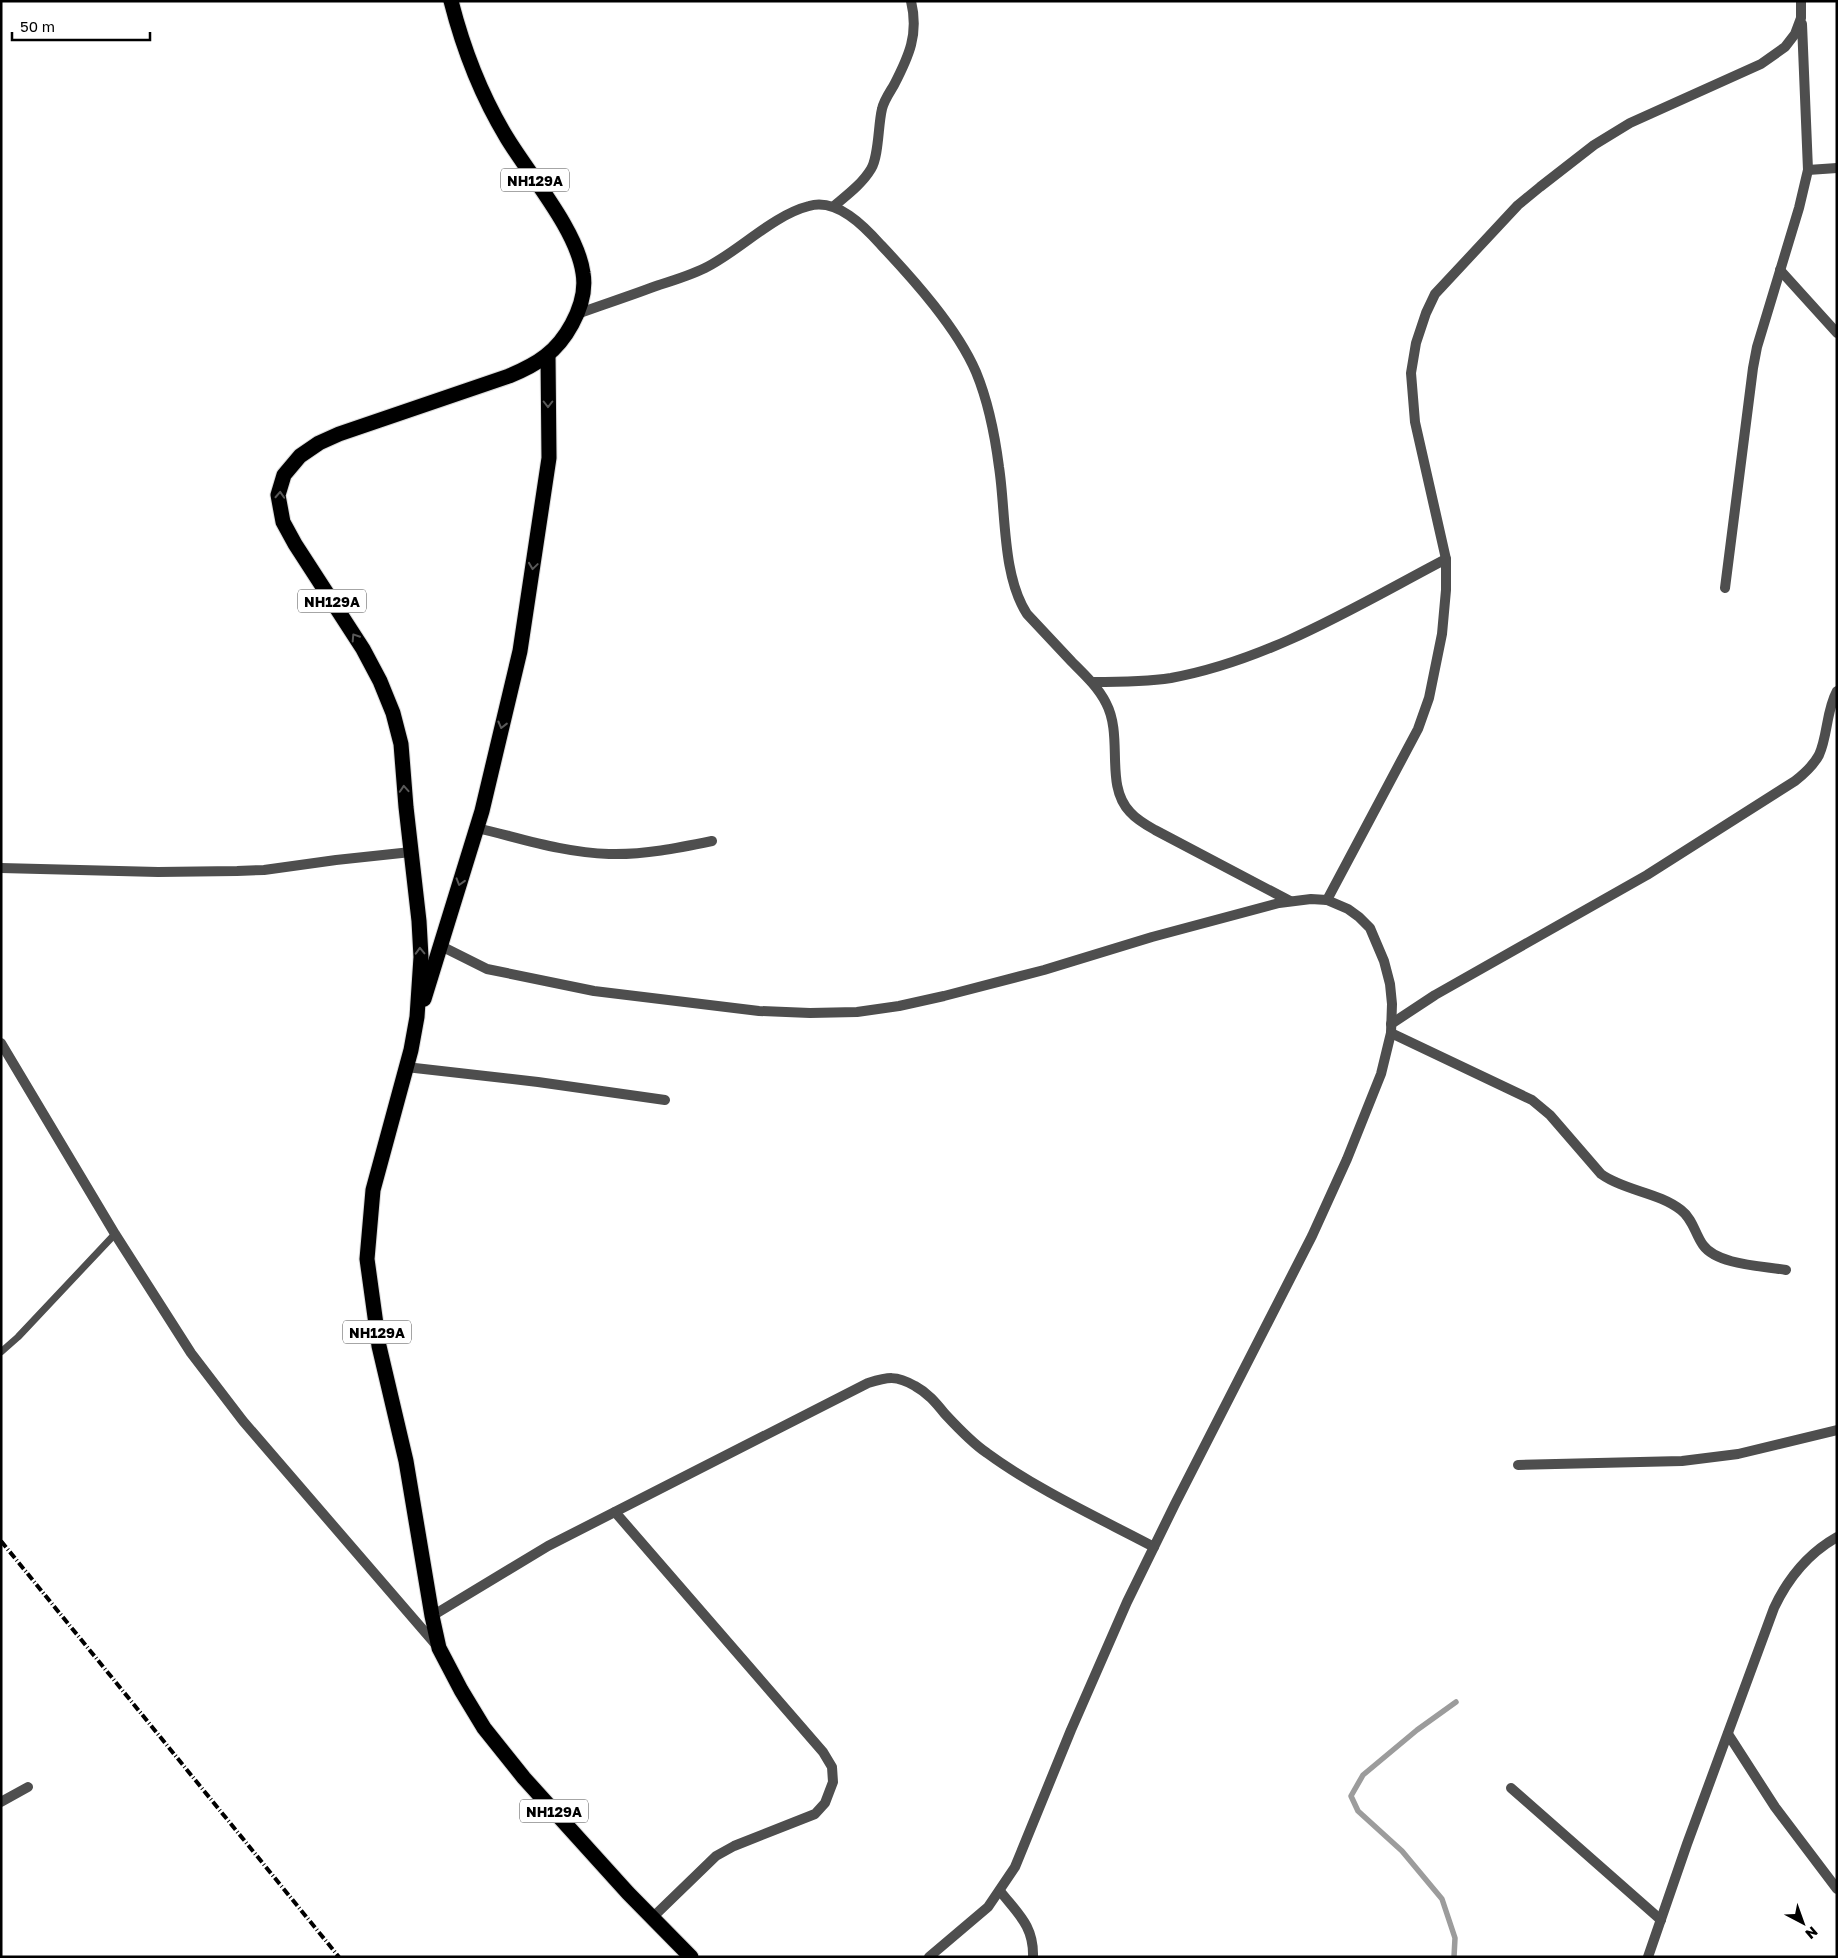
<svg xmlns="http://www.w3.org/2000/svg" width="1838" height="1958" font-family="'Golos Text',sans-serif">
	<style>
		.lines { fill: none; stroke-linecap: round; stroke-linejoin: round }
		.stream { stroke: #9c9c9c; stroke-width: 5.5 }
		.highway-casing { stroke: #dbdbdb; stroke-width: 17 }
		.lane { stroke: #4e4e4e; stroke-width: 7 }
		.street { stroke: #4e4e4e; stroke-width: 10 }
		.highway { stroke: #000; stroke-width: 15 }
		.rail { stroke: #000; stroke-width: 4; stroke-dasharray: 8 2.5 1 2.5; stroke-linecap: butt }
		.oneway { stroke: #595959 }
		.labels { text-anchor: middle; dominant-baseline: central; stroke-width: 4; stroke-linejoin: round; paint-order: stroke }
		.shield { fill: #fff; stroke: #4c4c4c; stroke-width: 1 }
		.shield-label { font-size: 14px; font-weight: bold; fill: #000 }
	</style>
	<rect width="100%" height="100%" fill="#fff"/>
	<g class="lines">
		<polyline class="stream" points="1454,1957 1455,1938 1442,1899 1402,1851 1358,1811 1351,1796 1363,1775 1417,1730 1456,1702"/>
		<g class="highway-casing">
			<g id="highway">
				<path d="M451,1C463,48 482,97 507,138C530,176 577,230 583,273C586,290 580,309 572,324C557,352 538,364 509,376L339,434L319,443L300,456L284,475L278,495L283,522L295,544L363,649L380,681L393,713L401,744L406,807L419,921L421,957L417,1017L411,1050L373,1190L367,1259L379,1346L406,1461L432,1616L439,1648L461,1690L484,1728L524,1778L628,1893L691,1957"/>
				<polyline points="424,999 482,811 520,651 549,458 548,356"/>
			</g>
		</g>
		<polyline class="lane" points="1,1352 18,1337 115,1234"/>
		<g class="street">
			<polyline points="1808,170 1837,168"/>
			<path d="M834,206C847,195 862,184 871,169C879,156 878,125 882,109C884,100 890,92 894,85C909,56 919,34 911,1"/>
			<polyline points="1780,270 1837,333"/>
			<path d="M577,314C605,304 632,295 659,285C675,280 691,275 705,268C738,252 773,215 809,206C837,198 864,226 881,245C914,280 957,328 976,372C988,401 995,436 999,467C1006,512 1002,576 1027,614C1042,630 1057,646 1072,662C1084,674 1098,687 1106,703C1124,737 1104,785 1130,812C1137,820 1146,825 1155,830L1290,901"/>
			<polyline points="1725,588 1753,368 1757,347 1799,208 1808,170 1802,24"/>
			<path d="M1092,682C1118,682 1145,682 1171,678C1270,660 1358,605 1446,559"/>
			<path d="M477,828C520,838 564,853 609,854C644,855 678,848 712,841"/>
			<polyline points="1,868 158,872 237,871 264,870 336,860 411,852"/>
			<polyline points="1327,900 1418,729 1429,698 1442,634 1446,590 1446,559 1415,422 1411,373 1416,343 1426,313 1435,294 1518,205 1540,187 1594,145 1630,123 1761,64 1785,47 1795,34 1801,18 1801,1"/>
			<polyline points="441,946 487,969 594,991 759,1011 810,1013 857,1012 899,1006 944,996 1044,970 1152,937 1279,903 1311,899 1327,900 1348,909 1359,917 1370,928 1384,961 1390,984 1392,1004 1391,1033 1381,1074 1347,1159 1312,1236 1175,1504 1127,1602 1071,1730 1015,1867 988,1907 929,1957"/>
			<path d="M1391,1024L1435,995L1647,875L1795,781C1804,774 1813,766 1819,755C1828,735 1826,711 1837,691"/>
			<path d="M1391,1033L1532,1100L1550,1115L1601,1174C1625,1191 1658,1192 1681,1210C1693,1219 1695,1234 1703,1245C1717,1265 1763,1266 1786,1270"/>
			<polyline points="1,1043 115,1234 191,1353 243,1421 437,1646"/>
			<polyline points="406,1067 538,1082 665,1100"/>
			<polyline points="1518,1465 1682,1461 1738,1454 1837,1430"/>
			<polyline points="615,1512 823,1752 832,1767 833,1782 825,1803 815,1814 734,1846 716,1856 653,1917"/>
			<path d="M432,1616L548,1546L868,1383C888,1377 896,1375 915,1386C928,1393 936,1403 945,1414C958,1428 972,1443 987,1453C1036,1489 1099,1518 1154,1547"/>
			<polyline points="1728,1734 1775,1807 1837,1889"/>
			<polyline points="1511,1788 1661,1920"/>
			<polyline points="1,1802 28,1787"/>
			<path d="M1000,1891C1018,1914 1034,1926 1033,1957"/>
			<path d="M1648,1957L1687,1844L1774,1608C1788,1578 1807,1554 1837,1537"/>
		</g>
		<use href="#highway" class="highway"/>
		<polyline class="rail" points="1,1541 339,1957"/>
	</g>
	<defs><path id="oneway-chevron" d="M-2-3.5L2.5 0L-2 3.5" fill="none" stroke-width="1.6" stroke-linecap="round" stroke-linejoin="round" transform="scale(1.25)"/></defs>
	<g class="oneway">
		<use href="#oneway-chevron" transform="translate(548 404) rotate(90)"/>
		<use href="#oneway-chevron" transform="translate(280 495) rotate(-87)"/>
		<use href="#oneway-chevron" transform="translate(533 566) rotate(98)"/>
		<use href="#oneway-chevron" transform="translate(355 637) rotate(-123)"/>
		<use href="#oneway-chevron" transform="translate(502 725) rotate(104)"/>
		<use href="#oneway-chevron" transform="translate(404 789) rotate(-94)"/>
		<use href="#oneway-chevron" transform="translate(460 882) rotate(107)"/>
		<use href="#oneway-chevron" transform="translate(420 951) rotate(-92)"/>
	</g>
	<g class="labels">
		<g class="shield">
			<rect x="501" y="168.5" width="68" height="23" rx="4"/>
			<rect x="298" y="589.5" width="68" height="23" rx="4"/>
			<rect x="343" y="1320.5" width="68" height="23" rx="4"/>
			<rect x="520" y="1799.5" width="68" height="23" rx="4"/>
		</g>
		<g class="shield-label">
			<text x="535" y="180">NH129A</text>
			<text x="332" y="601">NH129A</text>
			<text x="377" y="1332">NH129A</text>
			<text x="554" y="1811">NH129A</text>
		</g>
	</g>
	<rect width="1838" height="1958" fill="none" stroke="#000000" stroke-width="5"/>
	<g transform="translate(1803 1923) rotate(139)" stroke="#ffffff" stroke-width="4" paint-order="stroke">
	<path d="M0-4L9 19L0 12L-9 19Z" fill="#000000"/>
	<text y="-8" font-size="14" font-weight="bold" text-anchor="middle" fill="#000000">N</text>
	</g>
	<path d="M12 32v8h138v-8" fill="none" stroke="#000000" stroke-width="2.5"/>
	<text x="20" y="32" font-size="15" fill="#000000" stroke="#ffffff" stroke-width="4" paint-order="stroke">50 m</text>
</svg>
